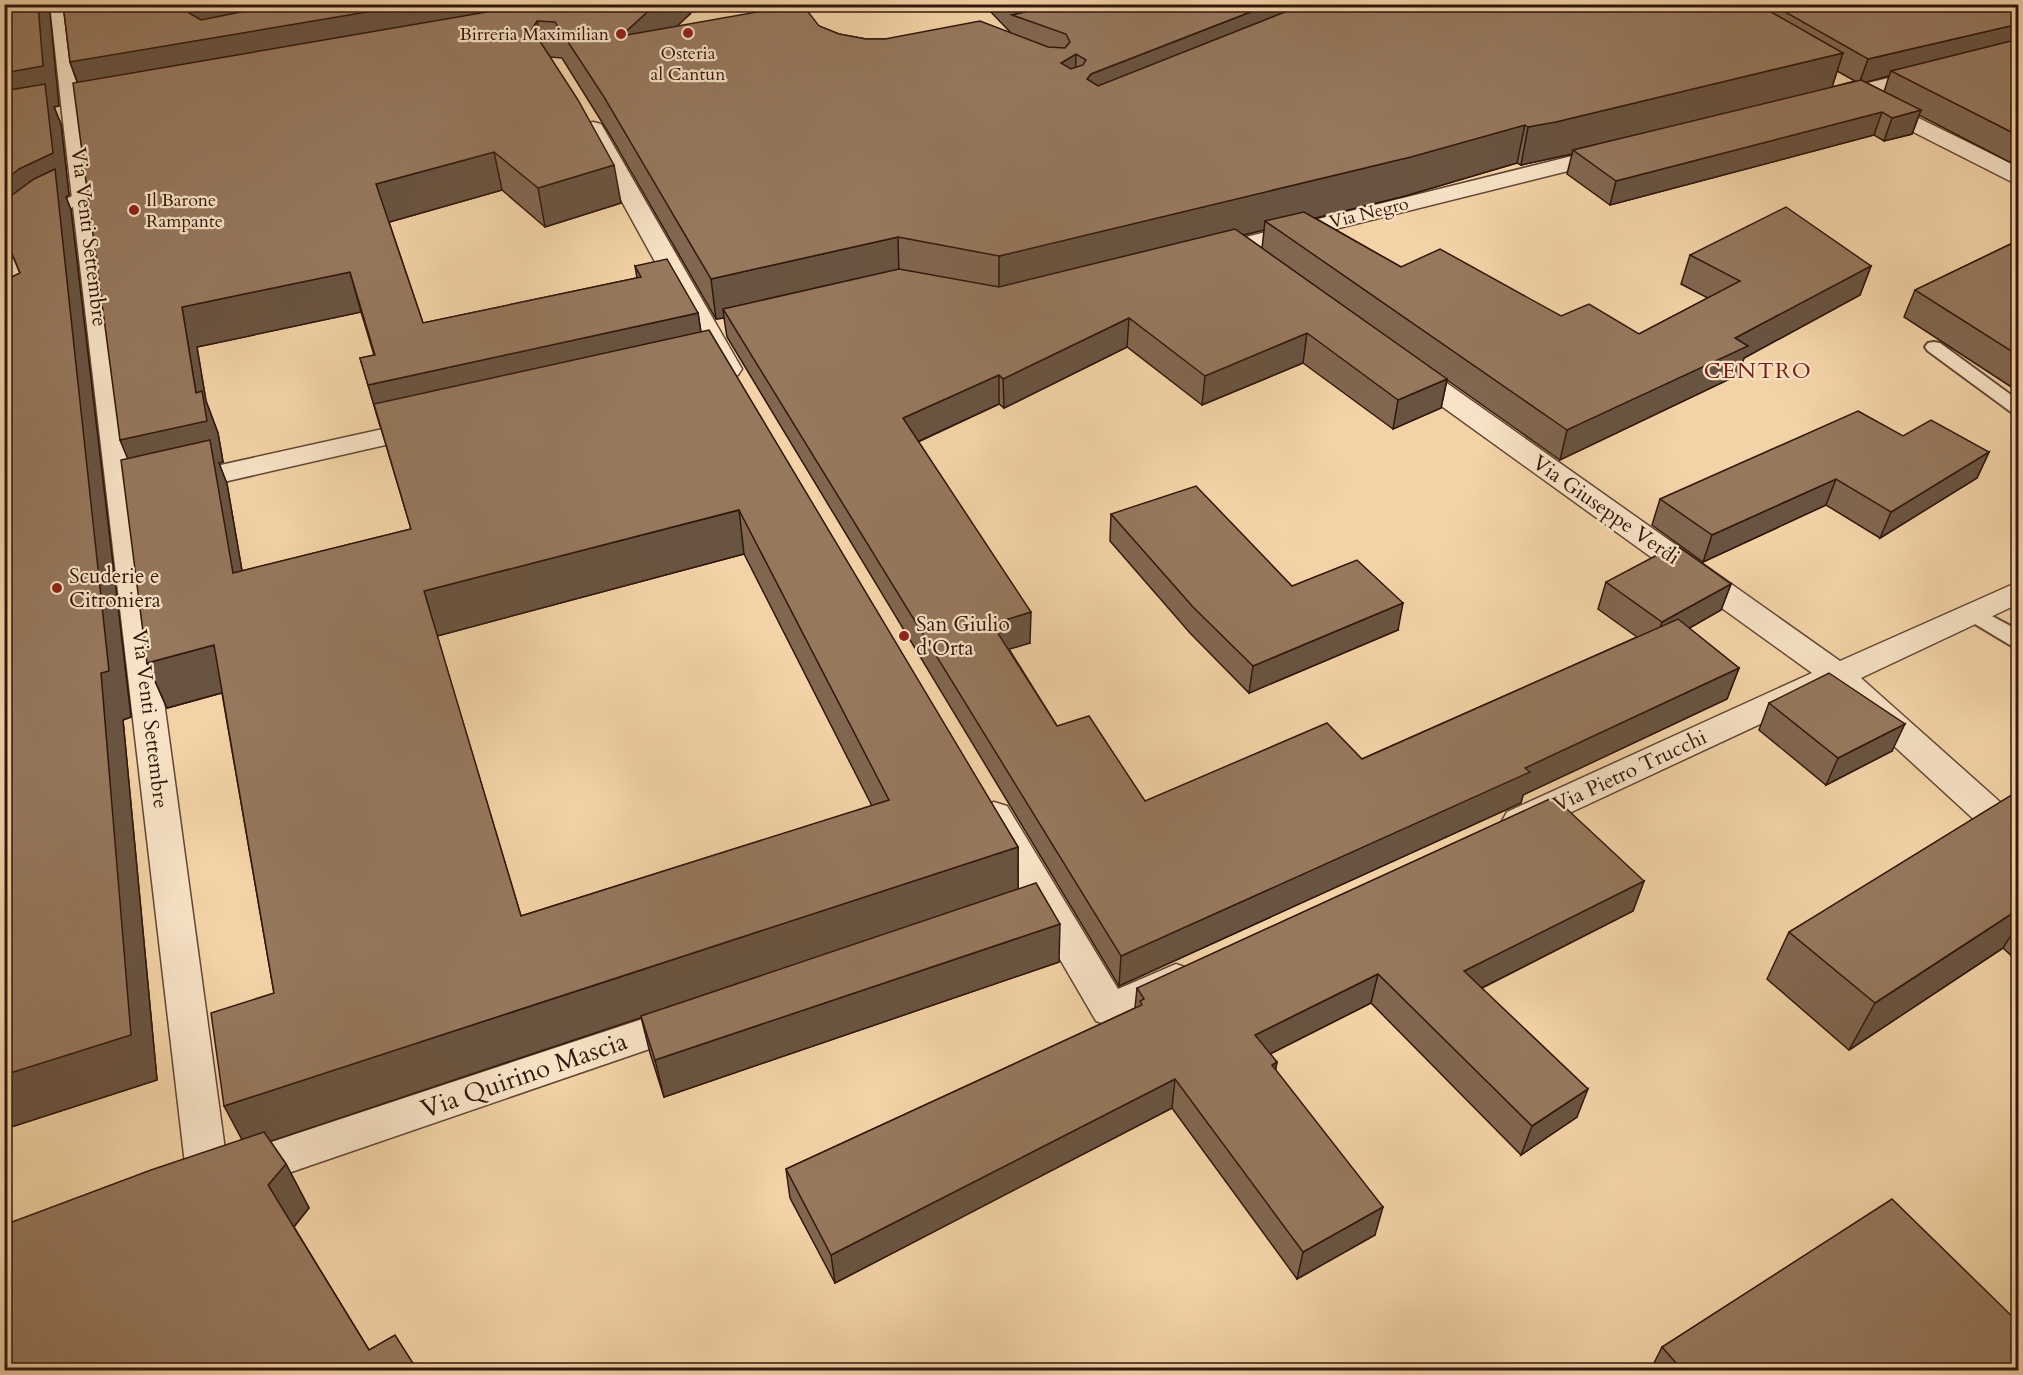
<svg xmlns="http://www.w3.org/2000/svg" width="2023" height="1375" font-family="Cardo,serif">
	<style>
		.lines { fill: none; stroke-linecap: round; stroke-linejoin: round }
		.service-casing { stroke: #624633; stroke-width: 4 }
		.pedestrian-casing { stroke: #624633; stroke-width: 3 }
		.minor-casing { stroke: #624633; stroke-width: 3 }
		.service { fill: #f7e2c5; fill-rule: evenodd }
		.pedestrian { fill: #f7e2c5; fill-rule: evenodd }
		.minor { fill: #f7e2c5; fill-rule: evenodd }
		.wall { fill: #816750; stroke: #32170d; stroke-width: 1.5; fill-rule: evenodd }
		.shaded-wall { fill: #695441; stroke: #32170d; stroke-width: 1.5 }
		.building { fill: #96785d; stroke: #32170d; stroke-width: 1.5; fill-rule: evenodd }
		.poi-dot { fill: #8f2418; stroke: #f7e2c5; stroke-width: 2 }
		.labels { text-anchor: middle; dominant-baseline: central; stroke-width: 4.5; stroke-linejoin: round; paint-order: stroke }
		.far-poi-label { font-size: 18px; fill: #32170d; stroke: #f7e2c5; text-anchor: end }
		.far-street-label { font-size: 18px; fill: #32170d; stroke: #f7e2c5 }
		.street-label { font-size: 21px; fill: #32170d; stroke: #f7e2c5 }
		.poi-label { font-size: 21px; fill: #32170d; stroke: #f7e2c5; text-anchor: start }
		.neighbourhood-label { font-size: 22px; letter-spacing: 1.5px; fill: #7a1f14; stroke: #f7e2c5 }
		.near-street-label { font-size: 26px; fill: #32170d; stroke: #f7e2c5 }
	</style>
	<rect width="100%" height="100%" fill="#f2d2a6"/>
	<filter id="stains"><feTurbulence type="fractalNoise" baseFrequency=".00333" numOctaves="4"/><feColorMatrix values="0 0 0 0 .2 0 0 0 0 .09 0 0 0 0 .02 0 0 0 .5 -.17"/></filter>
	<radialGradient id="worn" r=".72"><stop offset=".6" stop-color="#630" stop-opacity="0"/><stop offset="1" stop-color="#630" stop-opacity=".3"/></radialGradient>
	<g class="lines">
		<g class="service-casing">
			<g id="service">
				<polygon points="84,190 92,195 90,198 50,219 6,254 13,259 33,304 24,309 18,308 4,280 4,241 38,213"/>
				<polygon points="1934,342 1940,343 2018,400 2018,414 2011,412 1928,351 1925,347 1928,343"/>
				<polygon points="1973,606 2018,630 2018,647 2010,645 1965,618 1962,613 1965,608"/>
			</g>
		</g>
		<g class="pedestrian-casing">
			<g id="pedestrian">
				<polygon points="50,4 70,4 84,113 81,118 65,118 62,113"/>
				<polygon points="664,4 711,4 701,10 645,20 638,18 635,14 638,10"/>
			</g>
		</g>
		<g class="minor-casing">
			<g id="minor">
				<polygon points="2018,47 2018,59 1834,105 1826,103 1823,98 1826,93"/>
				<polygon points="1876,97 2018,167 2018,183 2010,181 1868,109 1865,104 1868,99"/>
				<polygon points="73,106 81,108 84,113 226,1157 688,1004 702,1009 708,1020 702,1031 239,1190 227,1185 223,1194 208,1200 193,1194 187,1181 62,113 65,108"/>
				<polygon points="593,122 601,124 604,129 742,369 738,375 728,377 718,375 714,369 582,129 585,124"/>
				<polygon points="1612,146 1620,148 1624,153 1620,158 1211,260 1202,258 1199,253 1202,248"/>
				<polygon points="1407,360 1417,362 1840,661 2018,582 2018,604 1861,678 2018,818 2018,851 2005,848 1833,690 1533,830 1520,834 1507,830 1502,821 1507,812 1812,673 1397,374 1393,368 1397,362"/>
				<polygon points="428,419 438,421 442,427 438,433 180,492 170,489 165,483 170,477 180,474"/>
				<polygon points="994,802 1007,806 1118,989 1176,964 1190,969 1195,980 1190,991 1110,1026 1096,1021 976,815 981,806"/>
			</g>
		</g>
		<use href="#service" class="service"/>
		<use href="#pedestrian" class="pedestrian"/>
		<use href="#minor" class="minor"/>
	</g>
	<g class="wall">
		<polygon points="4,4 59,106 54,107 61,124 69,195 66,197 71,210 131,717 123,720 157,1080 5,1129 10,278 20,273 14,257 10,254 4,242"/>
		<path d="M63,4L690,14L677,26H819L839,34L866,39H885L1011,33L987,8V4H2019V167L1919,115L1912,134L1884,141L1874,135L1610,205L1567,174L1572,154L1521,165L1517,163L1405,196L1315,218L1401,267L1561,316L1639,334L1708,298L1681,284L1690,255L1871,266L1860,295L1744,358L1738,375L1560,460L1447,380L1441,408L1393,429L1303,363L1202,405L1127,347L1004,408L999,404L918,442L1030,643L1009,649L1057,726L1145,801L1362,759L1637,637L1598,609L1606,582L1731,584L1721,610L1689,628L1739,668L1727,699L1523,795L1521,803L1119,986L727,337L724,318L716,319L610,135L562,58L550,57L621,203L545,227L502,190L389,222L423,323L637,278L635,266L698,313L701,332L1018,847V889L1059,962L664,1097L650,1053L641,1017L270,1141L286,1164L309,1208L294,1227L369,1350L418,1371H4L242,1139L274,993L222,693L167,708L147,663L128,459L77,82L70,62ZM1837,71L1855,81L1832,87ZM1889,76L1884,92L1865,82ZM1264,230L1262,248L1244,235ZM361,312L374,355L360,358L411,529L242,571L227,484L219,463L223,462L218,433L206,401L197,347ZM744,554L872,806L521,916L437,636Z"/>
		<polygon points="2019,240 2019,392 1904,317 1915,290"/>
		<polygon points="1903,436 1989,452 1977,478 1880,538 1826,505 1703,562 1652,525 1660,499"/>
		<polygon points="1111,514 1292,586 1398,630 1249,693 1190,633 1110,541"/>
		<polygon points="1769,703 1892,751 1826,785 1759,730"/>
		<polygon points="2019,797 2019,963 2003,948 1849,1050 1767,979 1789,932"/>
		<polygon points="1644,881 1633,911 1482,988 1577,1117 1521,1155 1371,1003 1270,1054 1277,1062 1275,1070 1375,1235 1297,1279 1172,1108 835,1283 790,1198 786,1169 1135,1008 1137,988"/>
		<polygon points="1662,1347 2019,1371 1650,1371"/>
	</g>
	<g class="shaded-wall">
		<polygon points="38,4 49,4 59,106 54,107 61,124 69,195 66,197 71,210 131,717 123,720 157,1080 5,1129 4,1075 58,201 4,234 4,73"/>
		<polygon points="201,4 647,4 537,21 544,57 85,102 70,62 189,13 194,6"/>
		<polygon points="656,4 688,4 690,14 627,72 621,36"/>
		<polygon points="1271,4 1334,4 1086,116 1087,79 1091,74"/>
		<polygon points="2019,24 2019,45 1891,71 1889,76 1859,84 1868,59"/>
		<polygon points="1843,53 1831,90 1573,150 1572,154 1521,165 1528,127"/>
		<polygon points="1076,54 1075,91 1061,63"/>
		<polygon points="1921,110 1912,134 1884,141 1892,118"/>
		<polygon points="1882,112 1874,135 1610,205 1616,181"/>
		<polygon points="1525,125 1517,163 1405,196 1275,228 1265,221 1264,230 999,296 999,256"/>
		<polygon points="494,152 502,190 386,223 376,184"/>
		<polygon points="614,165 621,203 545,227 538,188"/>
		<polygon points="898,237 899,277 723,309 724,318 716,319 711,279"/>
		<polygon points="1871,266 1860,295 1744,358 1738,375 1560,460 1567,430 1735,338"/>
		<polygon points="350,272 361,312 197,347 206,401 218,433 223,462 219,463 227,484 250,617 233,573 137,481 120,440 196,393 182,307"/>
		<polygon points="698,313 704,353 380,426 368,385"/>
		<polygon points="1129,318 1127,347 1004,408 1003,379"/>
		<polygon points="1307,333 1303,363 1202,405 1205,376"/>
		<polygon points="999,375 999,404 904,448 903,418"/>
		<polygon points="1447,379 1441,408 1393,429 1398,400"/>
		<polygon points="1989,452 1977,478 1880,538 1891,512"/>
		<polygon points="1836,479 1826,505 1703,562 1712,535"/>
		<polygon points="739,510 744,554 437,636 424,591"/>
		<polygon points="1731,584 1721,610 1653,649 1662,622"/>
		<polygon points="1403,603 1398,630 1249,693 1253,666"/>
		<polygon points="1031,612 1030,643 993,654 992,624"/>
		<polygon points="214,645 232,690 167,708 147,663"/>
		<polygon points="1739,668 1727,699 1523,795 1521,803 1119,986 1121,956"/>
		<polygon points="1905,724 1892,751 1826,785 1838,758"/>
		<polygon points="1018,847 1018,892 247,1149 224,1106"/>
		<polygon points="1644,881 1633,911 1456,1001 1464,971"/>
		<polygon points="2019,909 2019,923 2003,948 1849,1050 1875,1003"/>
		<polygon points="1060,924 1059,962 664,1097 655,1060"/>
		<polygon points="1378,974 1371,1003 1250,1064 1255,1035"/>
		<polygon points="1277,1062 1272,1091 1272,1065"/>
		<polygon points="1175,1079 1172,1108 835,1283 831,1255"/>
		<polygon points="1588,1089 1577,1117 1521,1155 1532,1126"/>
		<polygon points="286,1164 309,1208 292,1229 268,1185"/>
		<polygon points="1383,1207 1375,1235 1297,1279 1303,1252"/>
	</g>
	<g class="building">
		<polygon points="4,4 38,4 43,66 4,73"/>
		<polygon points="63,4 201,4 194,6 189,13 201,20 280,4 414,4 70,62"/>
		<path d="M534,4H656L621,36L802,4L819,26L839,34L866,39H885L980,21L1048,47L1065,48L1070,42L1066,34L1012,15L1025,12L1018,4H1271L1091,74L1087,79L1098,86L1305,4H1757L1843,53L1556,122L1528,127L1525,125L1411,157L999,256L898,237L711,279L604,97L555,22L537,21L532,29L578,100L614,165L538,188L494,152L376,184L423,323L641,277L635,266L667,259L698,313L368,385L360,358L375,355L350,272L182,307L196,393L202,391L207,421L120,440L73,83ZM1076,54L1086,60L1083,65L1071,69L1061,63Z"/>
		<polygon points="1771,4 2019,4 2019,24 1868,59"/>
		<polygon points="2019,39 2019,136 1891,71"/>
		<polygon points="1861,80 1921,110 1892,118 1882,112 1616,181 1573,150"/>
		<polygon points="45,84 53,153 19,169 4,181 4,91"/>
		<polygon points="55,169 109,671 101,673 131,1035 4,1075 4,276 10,278 20,273 4,234 4,201 34,179"/>
		<polygon points="1786,207 1871,266 1735,338 1748,346 1567,430 1265,221 1304,212 1401,267 1440,249 1561,316 1589,304 1639,334 1740,281 1690,255"/>
		<polygon points="1235,229 1447,379 1398,400 1307,333 1205,376 1129,318 1003,379 999,375 903,418 1031,612 992,624 1057,726 1089,716 1145,801 1327,723 1362,759 1678,619 1739,668 1525,768 1530,772 1121,956 723,309 899,269 999,287"/>
		<polygon points="2019,240 2019,356 1915,290"/>
		<path d="M709,330L1018,847L224,1106L211,1013L274,993L214,645L147,663L121,460L210,440L233,573L411,529L374,404ZM739,510L889,800L521,916L424,591Z"/>
		<polygon points="1858,411 1903,436 1931,420 1989,452 1891,512 1836,479 1712,535 1660,499"/>
		<polygon points="1196,486 1292,586 1357,560 1403,603 1253,666 1193,607 1111,514"/>
		<polygon points="1676,545 1731,584 1662,622 1606,582"/>
		<polygon points="1829,673 1905,724 1838,758 1769,703"/>
		<polygon points="2013,794 2019,797 2019,909 1875,1003 1789,932"/>
		<polygon points="1554,797 1644,881 1464,971 1588,1089 1532,1126 1378,974 1255,1035 1277,1062 1272,1065 1383,1207 1303,1252 1175,1079 831,1255 786,1169 1142,1005 1140,1001 1144,999 1137,988"/>
		<polygon points="1036,883 1060,924 655,1060 641,1016"/>
		<polygon points="264,1132 286,1164 268,1185 369,1350 395,1335 418,1371 4,1371 4,1225 151,1170"/>
		<polygon points="1892,1199 2019,1323 2019,1371 1683,1371 1662,1347"/>
	</g>
	<g class="poi-dot">
		<circle cx="688" cy="33" r="6"/>
		<circle cx="621" cy="34" r="6"/>
		<circle cx="134" cy="210" r="6"/>
		<circle cx="57" cy="588" r="6"/>
		<circle cx="904" cy="636" r="6"/>
	</g>
	<g class="labels">
		<g class="far-poi-label">
			<text x="609" y="34">Birreria Maximilian</text>
			<text x="688" y="53" text-anchor="middle">Osteria<tspan x="688" dy="21">al Cantun</tspan></text>
			<text x="146" y="200" text-anchor="start">Il Barone<tspan x="146" dy="21">Rampante</tspan></text>
		</g>
		<g class="far-street-label">
			<text transform="translate(1369 213) rotate(-14)">Via Negro</text>
		</g>
		<g class="street-label">
			<text transform="translate(89 237) rotate(83)">Via Venti Settembre</text>
			<text transform="translate(1606 510) rotate(35)">Via Giuseppe Verdi</text>
			<text transform="translate(150 719) rotate(83)">Via Venti Settembre</text>
			<text transform="translate(1630 771) rotate(-25)">Via Pietro Trucchi</text>
		</g>
		<g class="poi-label">
			<text x="69" y="576">Scuderie e<tspan x="69" dy="24">Citroniera</tspan></text>
			<text x="916" y="624">San Giulio<tspan x="916" dy="24">d'Orta</tspan></text>
		</g>
		<g class="neighbourhood-label">
			<text x="1758" y="371">CENTRO</text>
		</g>
		<g class="near-street-label">
			<text transform="translate(524 1075) rotate(-19)">Via Quirino Mascia</text>
		</g>
	</g>
	<rect width="2023" height="1375" fill="none" stroke="#f2d2a6" stroke-width="24"/>
	<rect x="6" y="6" width="2011" height="1363" fill="none" stroke="#32170d" stroke-width="3"/>
	<rect x="12" y="12" width="1999" height="1351" fill="none" stroke="#32170d" stroke-width="1.5"/>
	<rect width="100%" height="100%" filter="url(#stains)"/>
	<rect width="100%" height="100%" fill="url(#worn)"/>
</svg>
